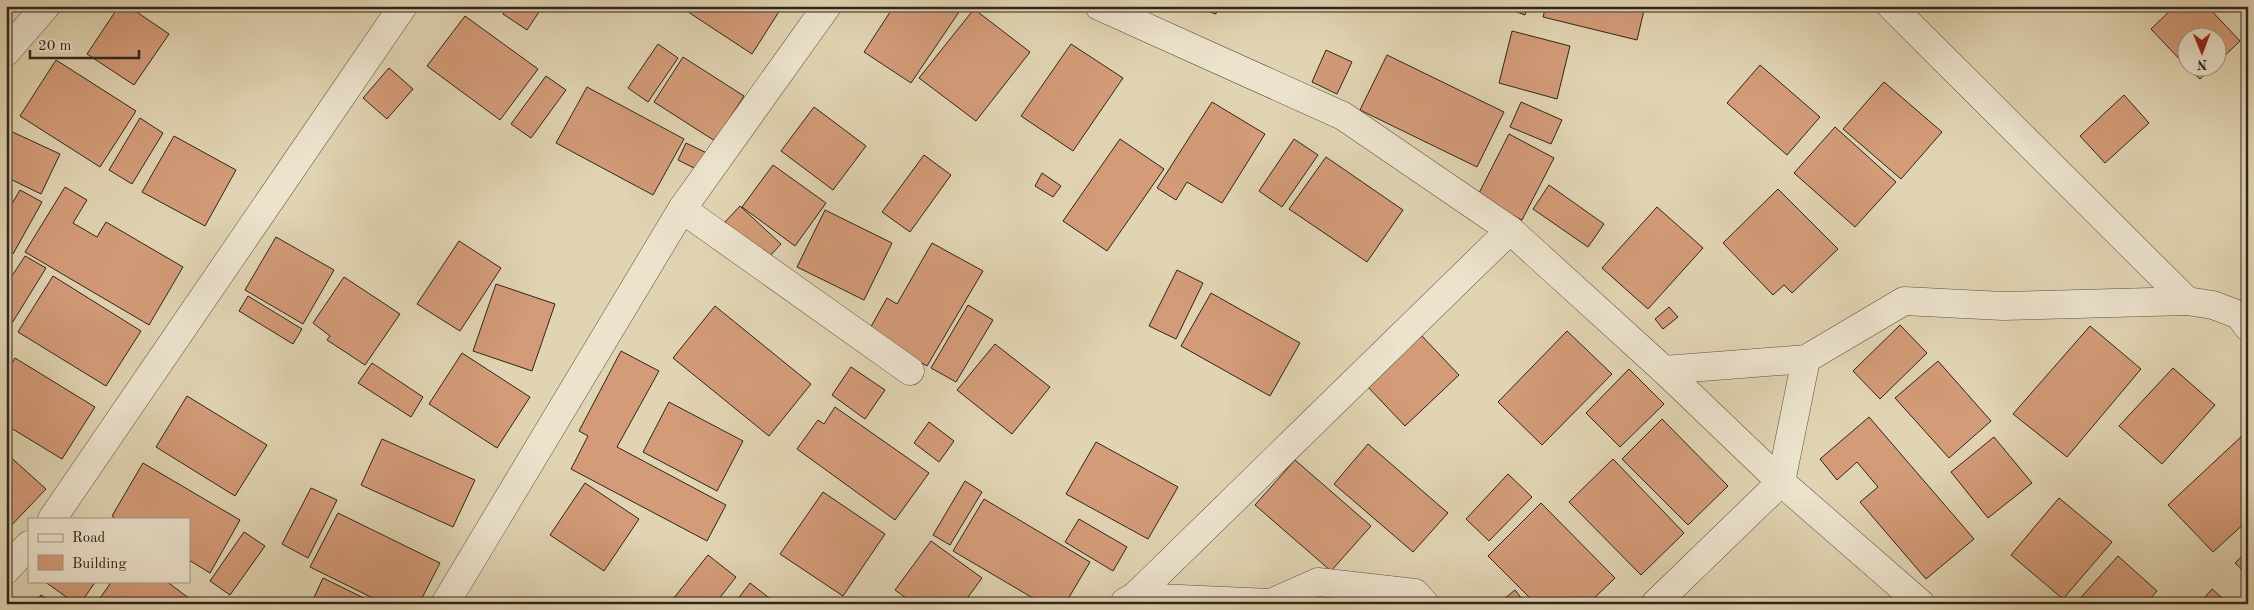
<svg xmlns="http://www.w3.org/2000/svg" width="2254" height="610" font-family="'Old Standard TT',serif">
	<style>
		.building { fill: #d39b78; stroke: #30251e }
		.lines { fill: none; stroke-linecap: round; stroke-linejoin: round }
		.minor-casing { stroke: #5c5143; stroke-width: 29 }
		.minor { stroke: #ece3cd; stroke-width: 28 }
	</style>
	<rect width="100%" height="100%" fill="#e1d4b2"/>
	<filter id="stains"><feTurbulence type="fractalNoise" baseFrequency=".004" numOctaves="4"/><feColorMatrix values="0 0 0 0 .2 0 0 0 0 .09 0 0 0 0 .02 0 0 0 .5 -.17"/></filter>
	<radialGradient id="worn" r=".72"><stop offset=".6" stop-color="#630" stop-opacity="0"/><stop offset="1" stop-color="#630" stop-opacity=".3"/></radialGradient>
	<g class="building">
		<polygon points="119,6 128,6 169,34 134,85 87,54"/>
		<polygon points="508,6 543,6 527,30 503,14"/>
		<polygon points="679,6 774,6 780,10 752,54"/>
		<polygon points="894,6 963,6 911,83 864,52"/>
		<polygon points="1191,6 1218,6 1216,14"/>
		<polygon points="1500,6 1528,6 1525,15"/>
		<polygon points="1546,6 1645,6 1637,40 1543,17"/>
		<polygon points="2175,6 2207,6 2240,41 2216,64 2216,38 2186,38 2186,66 2151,29"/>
		<polygon points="974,9 1030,52 976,121 919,78"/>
		<polygon points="465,16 538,69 500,120 427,66"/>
		<polygon points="1512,31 1570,46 1557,99 1499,83"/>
		<polygon points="658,44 678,58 648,102 628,88"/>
		<polygon points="1071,44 1123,78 1073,151 1021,116"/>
		<polygon points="1326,50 1352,62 1337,94 1312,82"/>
		<polygon points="1387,55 1504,112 1477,167 1360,110"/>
		<polygon points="683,57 744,96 715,141 654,102"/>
		<polygon points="56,60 136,111 100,167 20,116"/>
		<polygon points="1760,65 1820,117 1787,155 1727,103"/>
		<polygon points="389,68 413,89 387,119 363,98"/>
		<polygon points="2188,68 2212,68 2200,79"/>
		<polygon points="546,76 566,90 531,138 511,124"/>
		<polygon points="1884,82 1942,132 1901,179 1843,129"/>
		<polygon points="587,87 684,139 653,195 556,143"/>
		<polygon points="2124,95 2149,123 2105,163 2080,136"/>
		<polygon points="1212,102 1265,134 1222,203 1187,182 1176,200 1157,188"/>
		<polygon points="1521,102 1562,120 1551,144 1510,127"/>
		<polygon points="814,107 866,146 833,190 781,151"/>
		<polygon points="140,118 163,133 132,184 109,170"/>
		<polygon points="1835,127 1896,182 1855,227 1794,173"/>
		<polygon points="6,129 60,154 41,194 6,177"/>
		<polygon points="1509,134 1554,158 1522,220 1477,197"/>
		<polygon points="174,136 236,170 205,226 142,192"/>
		<polygon points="1120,139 1164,169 1107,251 1063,221"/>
		<polygon points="1294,139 1318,155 1282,207 1259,191"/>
		<polygon points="686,143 713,156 704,173 678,160"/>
		<polygon points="924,155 951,175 910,232 882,212"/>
		<polygon points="1326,157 1403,210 1367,262 1289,209"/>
		<polygon points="773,165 826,203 795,246 742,207"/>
		<polygon points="1042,173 1061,186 1053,197 1035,186"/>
		<polygon points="1549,185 1604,224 1588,247 1533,209"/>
		<polygon points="65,187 87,200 73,223 97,237 106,222 183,267 149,325 25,252"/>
		<polygon points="1778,189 1838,249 1792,293 1784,285 1773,295 1723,243"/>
		<polygon points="20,190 42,202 13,254 6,250 6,214"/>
		<polygon points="740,206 781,244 767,259 725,222"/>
		<polygon points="1657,207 1703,248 1648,309 1602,268"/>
		<polygon points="825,210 892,243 864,300 797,267"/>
		<polygon points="276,237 334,270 303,324 245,290"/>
		<polygon points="459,241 501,268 460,331 417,304"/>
		<polygon points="932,243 983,271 927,366 868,332 887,298 897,304"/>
		<polygon points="25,256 46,268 9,328 6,326 6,285"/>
		<polygon points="1177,270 1203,283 1176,339 1149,326"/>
		<polygon points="53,276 141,331 106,386 18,332"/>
		<polygon points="344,277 400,314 365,365 327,340 330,336 313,323"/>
		<polygon points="496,284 555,304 532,371 473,351"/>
		<polygon points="1211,293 1300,343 1270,396 1181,346"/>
		<polygon points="248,296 302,329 293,344 239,311"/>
		<polygon points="968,305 993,320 956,382 931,368"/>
		<polygon points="715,306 811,384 769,436 673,358"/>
		<polygon points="1669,307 1678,317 1663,329 1655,319"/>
		<polygon points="1900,325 1927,353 1880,399 1853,371"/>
		<polygon points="2090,326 2141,369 2067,457 2013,414"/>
		<polygon points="1567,331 1612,374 1542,445 1498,402"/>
		<polygon points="1420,334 1459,375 1405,426 1366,385"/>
		<polygon points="995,344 1050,387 1012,434 957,390"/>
		<polygon points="621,351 659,371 617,447 726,505 707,541 571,469 588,436 579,431"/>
		<polygon points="462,353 530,397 497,448 429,404"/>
		<polygon points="15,358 95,407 62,459 6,425 6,373"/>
		<polygon points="1938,361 1991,421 1949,458 1895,398"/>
		<polygon points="372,363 423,397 411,417 358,383"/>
		<polygon points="851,367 885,390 865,419 832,395"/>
		<polygon points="2173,368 2215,405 2162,464 2119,426"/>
		<polygon points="1629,369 1664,404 1620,447 1586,413"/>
		<polygon points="187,396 267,445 235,496 156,447"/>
		<polygon points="669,402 743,441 717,491 643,452"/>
		<polygon points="835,407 929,473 895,520 797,449 818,420 824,424"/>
		<polygon points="1869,417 1974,539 1926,579 1860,502 1878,487 1857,462 1837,480 1820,459"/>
		<polygon points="1662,419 1728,486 1688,525 1622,459"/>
		<polygon points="929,422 954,441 939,462 914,443"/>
		<polygon points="2243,435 2248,439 2248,520 2213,552 2168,505"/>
		<polygon points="1994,437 2032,483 1988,518 1951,472"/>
		<polygon points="382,439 475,480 453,527 361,485"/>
		<polygon points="1096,442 1178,487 1148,539 1066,494"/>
		<polygon points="1368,444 1448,513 1413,552 1334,484"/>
		<polygon points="6,453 46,489 6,531"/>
		<polygon points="1613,459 1684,533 1641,575 1569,502"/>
		<polygon points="1295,460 1371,526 1331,571 1255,505"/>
		<polygon points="143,463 240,520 210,573 189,560 189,519 117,519 112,516"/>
		<polygon points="1508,474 1532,497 1489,541 1466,519"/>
		<polygon points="965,481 982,492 950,545 933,535"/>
		<polygon points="585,483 639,519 604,571 550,535"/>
		<polygon points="311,488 337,500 308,558 282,544"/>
		<polygon points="823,492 885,534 843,596 780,554"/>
		<polygon points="2059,498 2112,542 2063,599 2011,555"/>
		<polygon points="984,499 1090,562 1065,604 1043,604 953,551"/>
		<polygon points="1541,503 1615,578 1588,604 1536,604 1488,556"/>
		<polygon points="338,513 440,563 419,604 385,604 310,567"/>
		<polygon points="1079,519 1127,547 1113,571 1065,542"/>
		<polygon points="244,532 265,546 230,595 210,581"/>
		<polygon points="931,541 982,578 963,604 914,604 895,590"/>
		<polygon points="2248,551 2248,575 2235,563"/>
		<polygon points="708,555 736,577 715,604 669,604"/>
		<polygon points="2118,556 2157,591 2146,604 2075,604"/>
		<polygon points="323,578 376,604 311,604"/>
		<polygon points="44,581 96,581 80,604 76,604"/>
		<polygon points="112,581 166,581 194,602 193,604 96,604"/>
		<polygon points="750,583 777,604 734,604"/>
		<polygon points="2212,589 2229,604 2199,604"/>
		<polygon points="1515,590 1526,604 1498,604"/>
		<polygon points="41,595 53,604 35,604"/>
	</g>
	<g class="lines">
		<g class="minor-casing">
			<g id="minor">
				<polyline points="1099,6 1343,116 1510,230 1664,370 1781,482 1921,604"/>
				<polyline points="1891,6 2187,301 2213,305 2239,315 2248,327"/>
				<polyline points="6,52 46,6"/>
				<polyline points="682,209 910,371"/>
				<polyline points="1664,370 1806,359 1904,301 2003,306 2187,301"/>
				<polyline points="52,519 403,6"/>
				<polyline points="6,570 29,545"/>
				<polyline points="1125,602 1134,597 1271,603 1318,582 1415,593 1425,604"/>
				<polyline points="445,604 682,209 827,6"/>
				<polyline points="1127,604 1510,230"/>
				<polyline points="1655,604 1781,482 1806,359"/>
			</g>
		</g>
		<use href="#minor" class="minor"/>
	</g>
	<rect width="2254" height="610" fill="none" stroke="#e1d4b2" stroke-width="25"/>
	<rect x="8" y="8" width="2239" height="595" fill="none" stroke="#30251e" stroke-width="2.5"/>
	<rect x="12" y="12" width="2229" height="585" fill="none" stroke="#30251e"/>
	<rect x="28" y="518" width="162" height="65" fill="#ece3cd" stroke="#a19787"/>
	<rect x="38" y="534" width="25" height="8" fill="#ece3cd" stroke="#a19787"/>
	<text x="72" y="542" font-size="15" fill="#30251e">Road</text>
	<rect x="38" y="555" width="25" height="15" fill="#d39b78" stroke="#a19787"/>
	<text x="72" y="568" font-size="15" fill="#30251e">Building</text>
	<g transform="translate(2202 52) rotate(179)"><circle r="24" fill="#ece3cd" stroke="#a19787"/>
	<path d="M0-4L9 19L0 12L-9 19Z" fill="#8f2418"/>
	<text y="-8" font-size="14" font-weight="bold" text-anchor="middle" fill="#30251e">N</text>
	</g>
	<path d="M30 50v8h109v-8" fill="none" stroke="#30251e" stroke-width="2.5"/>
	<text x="38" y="50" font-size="15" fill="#30251e" stroke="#ece3cd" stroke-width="4" paint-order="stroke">20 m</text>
	<rect width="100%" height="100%" filter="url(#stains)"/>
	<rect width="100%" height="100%" fill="url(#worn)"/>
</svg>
